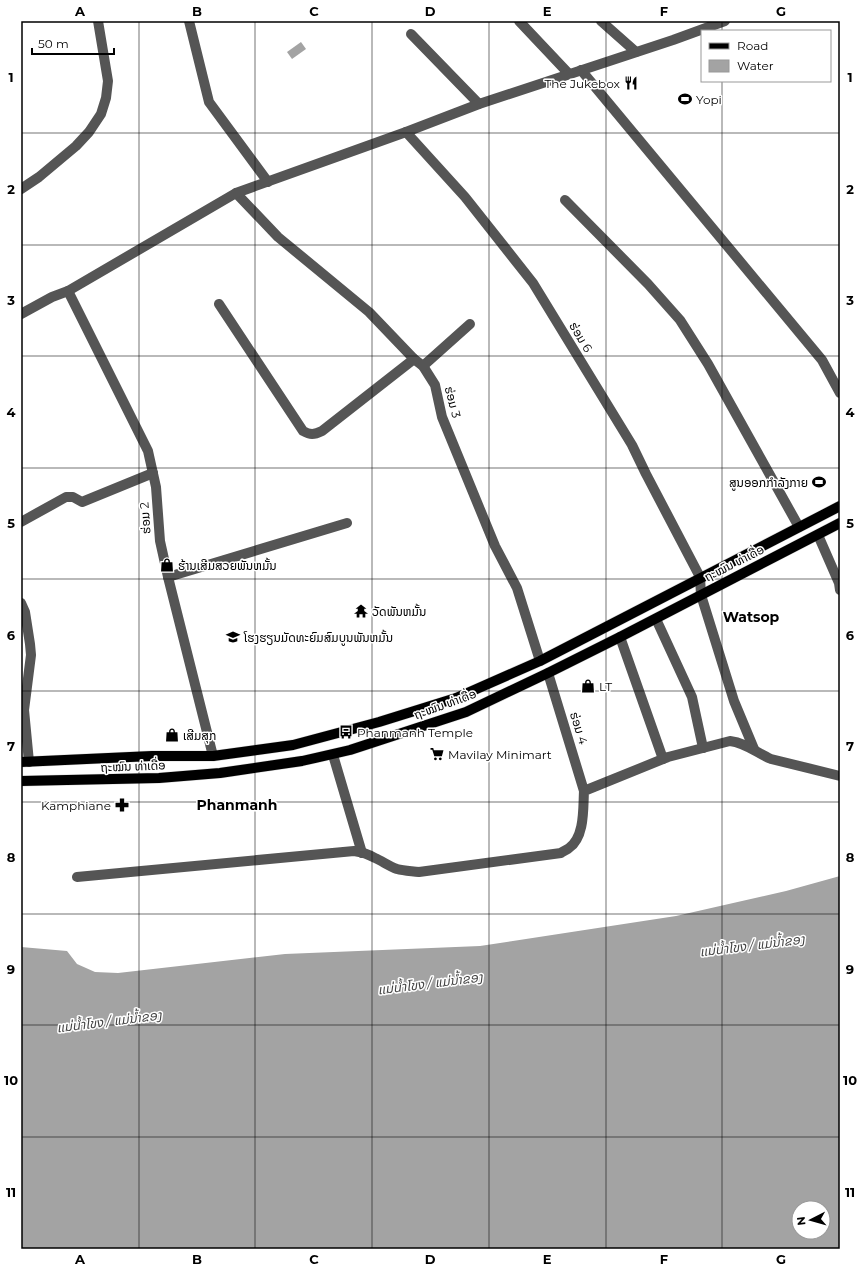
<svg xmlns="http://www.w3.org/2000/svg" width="861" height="1270" font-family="Montserrat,'Noto Sans Lao','Noto Sans Thai',sans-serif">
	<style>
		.water { fill: #a3a3a3; fill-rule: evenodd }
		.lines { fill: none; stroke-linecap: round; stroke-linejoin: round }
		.major-casing { stroke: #dbdbdb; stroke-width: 11 }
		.minor { stroke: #555; stroke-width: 10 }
		.major { stroke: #000; stroke-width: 10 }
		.grid { fill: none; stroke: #000; stroke-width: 1; stroke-opacity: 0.55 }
		.labels { text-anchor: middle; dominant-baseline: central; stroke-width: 3; stroke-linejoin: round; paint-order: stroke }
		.poi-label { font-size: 12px; fill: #000; stroke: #fff; text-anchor: start }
		.street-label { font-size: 12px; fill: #000; stroke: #fff }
		.water-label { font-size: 13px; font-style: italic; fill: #444; stroke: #fff }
		.quarter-label { font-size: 14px; font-weight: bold; fill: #000; stroke: #fff }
		.neatline { fill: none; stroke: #000; stroke-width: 1.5 }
		.grid-label { font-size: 13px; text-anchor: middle; font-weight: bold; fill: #000 }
	</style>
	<rect width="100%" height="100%" fill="#fff"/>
	<g class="water">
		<polygon points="301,42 306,49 292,59 287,52"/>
		<path d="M840,876V1249H21V947L67,951L77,964L95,972L118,973L285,954L480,946L676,916L786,891ZM799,1208H823V1232H799Z"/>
	</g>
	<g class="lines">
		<g class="major-casing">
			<g id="major">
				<polyline points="21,762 152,756 213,756 293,745 379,722 456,698 540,661 840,506"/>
				<polyline points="21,781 159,778 220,773 302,761 350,750 466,712 548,673 620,637 840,523"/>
			</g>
		</g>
		<g class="minor">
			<polyline points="189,21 209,102 268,182"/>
			<polyline points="519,21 569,74"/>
			<polyline points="601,21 636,52"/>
			<polyline points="411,34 479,104"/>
			<polyline points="581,70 822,360 840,393"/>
			<polyline points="406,132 465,197 533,283 632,445 646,474 700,577 701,595 734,701 754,749"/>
			<polyline points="21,189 39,177 76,146 89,132 101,114 106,98 108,81 98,21"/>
			<polyline points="236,193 278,237 369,312 414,359 423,366 435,385 442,417 495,546 517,588 540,661"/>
			<polyline points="565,200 648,284 680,320 708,364 799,527"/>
			<polyline points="68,291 148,451 156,487 160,541 168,577 213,756"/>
			<path d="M219,304L303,431C310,435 314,435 322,431L414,359"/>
			<polyline points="21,314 52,297 68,291 236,193 406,132 479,104 673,40 725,21"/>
			<polyline points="423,366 470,324"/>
			<polyline points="21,522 66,497 73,497 82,502 153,473"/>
			<polyline points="818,535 839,583 840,590"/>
			<polyline points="168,577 347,523"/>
			<polyline points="21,603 25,612 30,644 31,655 24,710 29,762"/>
			<polyline points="656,619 692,697 703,748"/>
			<polyline points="620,637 663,759"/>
			<polyline points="548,673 584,791"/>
			<polyline points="333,755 362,853"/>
			<path d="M77,877L354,851C361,852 368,854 375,858C382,861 389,866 397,869C404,871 412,871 419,872L561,853C563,851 567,850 569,848C585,837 583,808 584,791L668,757L730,741C746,743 757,753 771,759L840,776"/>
		</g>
		<use href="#major" class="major"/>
	</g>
	<path class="grid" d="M139,21V1249M255,21V1249M372,21V1249M489,21V1249M606,21V1249M722,21V31M722,81V1249M21,133H840M21,245H840M21,356H840M21,468H840M21,579H840M21,691H840M21,802H840M21,914H840M21,1025H840M21,1137H840"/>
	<defs>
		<g id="restaurant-bare" transform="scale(1.08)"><path d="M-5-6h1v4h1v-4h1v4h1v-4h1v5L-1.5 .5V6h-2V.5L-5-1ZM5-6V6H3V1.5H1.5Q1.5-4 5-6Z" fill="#000" stroke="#fff" stroke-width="2.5" paint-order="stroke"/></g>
		<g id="stadium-bare" transform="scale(1.08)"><path d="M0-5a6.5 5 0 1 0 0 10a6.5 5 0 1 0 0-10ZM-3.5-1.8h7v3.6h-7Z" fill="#000" stroke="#fff" stroke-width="2.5" paint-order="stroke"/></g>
		<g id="shop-bare" transform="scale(1.08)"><path d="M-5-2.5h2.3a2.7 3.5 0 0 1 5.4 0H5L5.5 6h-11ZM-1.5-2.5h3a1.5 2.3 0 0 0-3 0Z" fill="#000" stroke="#fff" stroke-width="2.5" paint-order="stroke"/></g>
		<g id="temple-bare" transform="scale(1.08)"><path d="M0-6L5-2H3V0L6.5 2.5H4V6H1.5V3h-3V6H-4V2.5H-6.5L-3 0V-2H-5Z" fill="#000" stroke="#fff" stroke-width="2.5" paint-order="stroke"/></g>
		<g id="school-bare" transform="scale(1.08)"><path d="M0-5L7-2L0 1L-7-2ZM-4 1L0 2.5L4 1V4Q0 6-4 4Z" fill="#000" stroke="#fff" stroke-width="2.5" paint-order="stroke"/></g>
		<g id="bus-bare" transform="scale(1.08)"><path d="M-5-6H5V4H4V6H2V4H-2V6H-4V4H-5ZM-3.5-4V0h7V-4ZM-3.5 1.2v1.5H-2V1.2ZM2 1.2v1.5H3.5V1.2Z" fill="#000" stroke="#fff" stroke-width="2.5" paint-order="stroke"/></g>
		<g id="supermarket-bare" transform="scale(1.08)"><path d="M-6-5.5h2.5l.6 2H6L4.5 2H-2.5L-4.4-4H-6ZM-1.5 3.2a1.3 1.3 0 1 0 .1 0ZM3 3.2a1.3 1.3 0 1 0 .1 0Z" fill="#000" stroke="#fff" stroke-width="2.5" paint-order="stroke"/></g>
		<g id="pharmacy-bare" transform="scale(1.08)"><path d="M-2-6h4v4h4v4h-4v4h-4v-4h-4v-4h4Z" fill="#000" stroke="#fff" stroke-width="2.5" paint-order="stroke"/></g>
	</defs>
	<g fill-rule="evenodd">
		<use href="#restaurant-bare" x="631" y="83"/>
		<use href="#stadium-bare" x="685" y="99"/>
		<use href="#stadium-bare" x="819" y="482"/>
		<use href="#shop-bare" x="167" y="565"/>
		<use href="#temple-bare" x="361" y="611"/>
		<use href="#school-bare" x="233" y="637"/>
		<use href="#shop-bare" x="588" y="686"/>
		<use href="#bus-bare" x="346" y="732"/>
		<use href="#shop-bare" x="172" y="735"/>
		<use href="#supermarket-bare" x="437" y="754"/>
		<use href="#pharmacy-bare" x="122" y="805"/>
	</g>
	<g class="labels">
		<g class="poi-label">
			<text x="620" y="83" text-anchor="end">The Jukebox</text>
			<text x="696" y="99">Yopi</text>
			<text x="808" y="482" text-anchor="end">ສູນອອກກຳລັງກາຍ</text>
			<text x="178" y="565">ຮ້ານເສີມສວຍພັນຫມັ້ນ</text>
			<text x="372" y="611">ວັດພັນຫມັ້ນ</text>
			<text x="244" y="637">ໂຮງຮຽນມັດທະຍົມສົມບູນພັນຫມັ້ນ</text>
			<text x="599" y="686">LT</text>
			<text x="357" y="732">Phanmanh Temple</text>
			<text x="183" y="735">ເສີມສຸກ</text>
			<text x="448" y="754">Mavilay Minimart</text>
			<text x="111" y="805" text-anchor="end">Kamphiane</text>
		</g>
		<g class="street-label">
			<text transform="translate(581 337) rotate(59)">ຮ່ອມ 6</text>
			<text transform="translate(453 402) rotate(75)">ຮ່ອມ 3</text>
			<text transform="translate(145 518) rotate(-94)">ຮ່ອມ 2</text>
			<text transform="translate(734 563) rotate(-27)">ຖະໝົນ ທ່າເດື່ອ</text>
			<text transform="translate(445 704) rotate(-20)">ຖະໝົນ ທ່າເດື່ອ</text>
			<text transform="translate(579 728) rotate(73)">ຮ່ອມ 4</text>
			<text transform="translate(133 766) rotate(-2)">ຖະໝົນ ທ່າເດື່ອ</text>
		</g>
		<g class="water-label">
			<text transform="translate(752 945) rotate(-7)">แม่น้ำโขง / ແມ່ນ້ຳຂອງ</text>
			<text transform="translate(430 983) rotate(-7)">แม่น้ำโขง / ແມ່ນ້ຳຂອງ</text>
			<text transform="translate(109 1021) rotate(-7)">แม่น้ำโขง / ແມ່ນ້ຳຂອງ</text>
		</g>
		<g class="quarter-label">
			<text x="751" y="617">Watsop</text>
			<text x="237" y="805">Phanmanh</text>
		</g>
	</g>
	<rect width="861" height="1270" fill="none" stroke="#ffffff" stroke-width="44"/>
	<rect x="701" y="30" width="130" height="52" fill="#ffffff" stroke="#999999"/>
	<rect x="709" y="43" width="20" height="6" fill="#000000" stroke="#999999"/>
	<text x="737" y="50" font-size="12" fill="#000000">Road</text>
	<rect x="709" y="60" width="20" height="12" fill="#a3a3a3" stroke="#999999"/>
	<text x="737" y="70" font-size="12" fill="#000000">Water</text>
	<g transform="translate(811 1220) rotate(264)"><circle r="19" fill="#ffffff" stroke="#999999"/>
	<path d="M0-3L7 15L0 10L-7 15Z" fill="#000000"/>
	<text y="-6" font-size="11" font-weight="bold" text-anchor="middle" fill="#000000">N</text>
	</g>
	<path d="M32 48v6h82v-6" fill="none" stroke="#000000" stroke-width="2"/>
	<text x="38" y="48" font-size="12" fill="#000000" stroke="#ffffff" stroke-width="3" paint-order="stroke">50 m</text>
	<rect x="22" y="22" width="817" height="1226" class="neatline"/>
	<g class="grid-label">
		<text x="80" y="16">A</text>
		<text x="197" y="16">B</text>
		<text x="314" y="16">C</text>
		<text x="430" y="16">D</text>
		<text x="547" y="16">E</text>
		<text x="664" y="16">F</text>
		<text x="781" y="16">G</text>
		<text x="11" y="82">1</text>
		<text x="850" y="82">1</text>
		<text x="11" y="194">2</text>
		<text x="850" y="194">2</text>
		<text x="11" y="305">3</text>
		<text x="850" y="305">3</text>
		<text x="11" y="417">4</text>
		<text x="850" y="417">4</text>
		<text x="11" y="528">5</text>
		<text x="850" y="528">5</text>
		<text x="11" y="640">6</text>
		<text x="850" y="640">6</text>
		<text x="11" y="751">7</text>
		<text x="850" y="751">7</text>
		<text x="11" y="862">8</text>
		<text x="850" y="862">8</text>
		<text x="11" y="974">9</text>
		<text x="850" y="974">9</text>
		<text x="11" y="1085">10</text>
		<text x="850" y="1085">10</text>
		<text x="11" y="1197">11</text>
		<text x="850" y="1197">11</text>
		<text x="80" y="1264">A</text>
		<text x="197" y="1264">B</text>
		<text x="314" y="1264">C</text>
		<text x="430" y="1264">D</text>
		<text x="547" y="1264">E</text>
		<text x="664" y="1264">F</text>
		<text x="781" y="1264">G</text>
	</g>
</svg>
